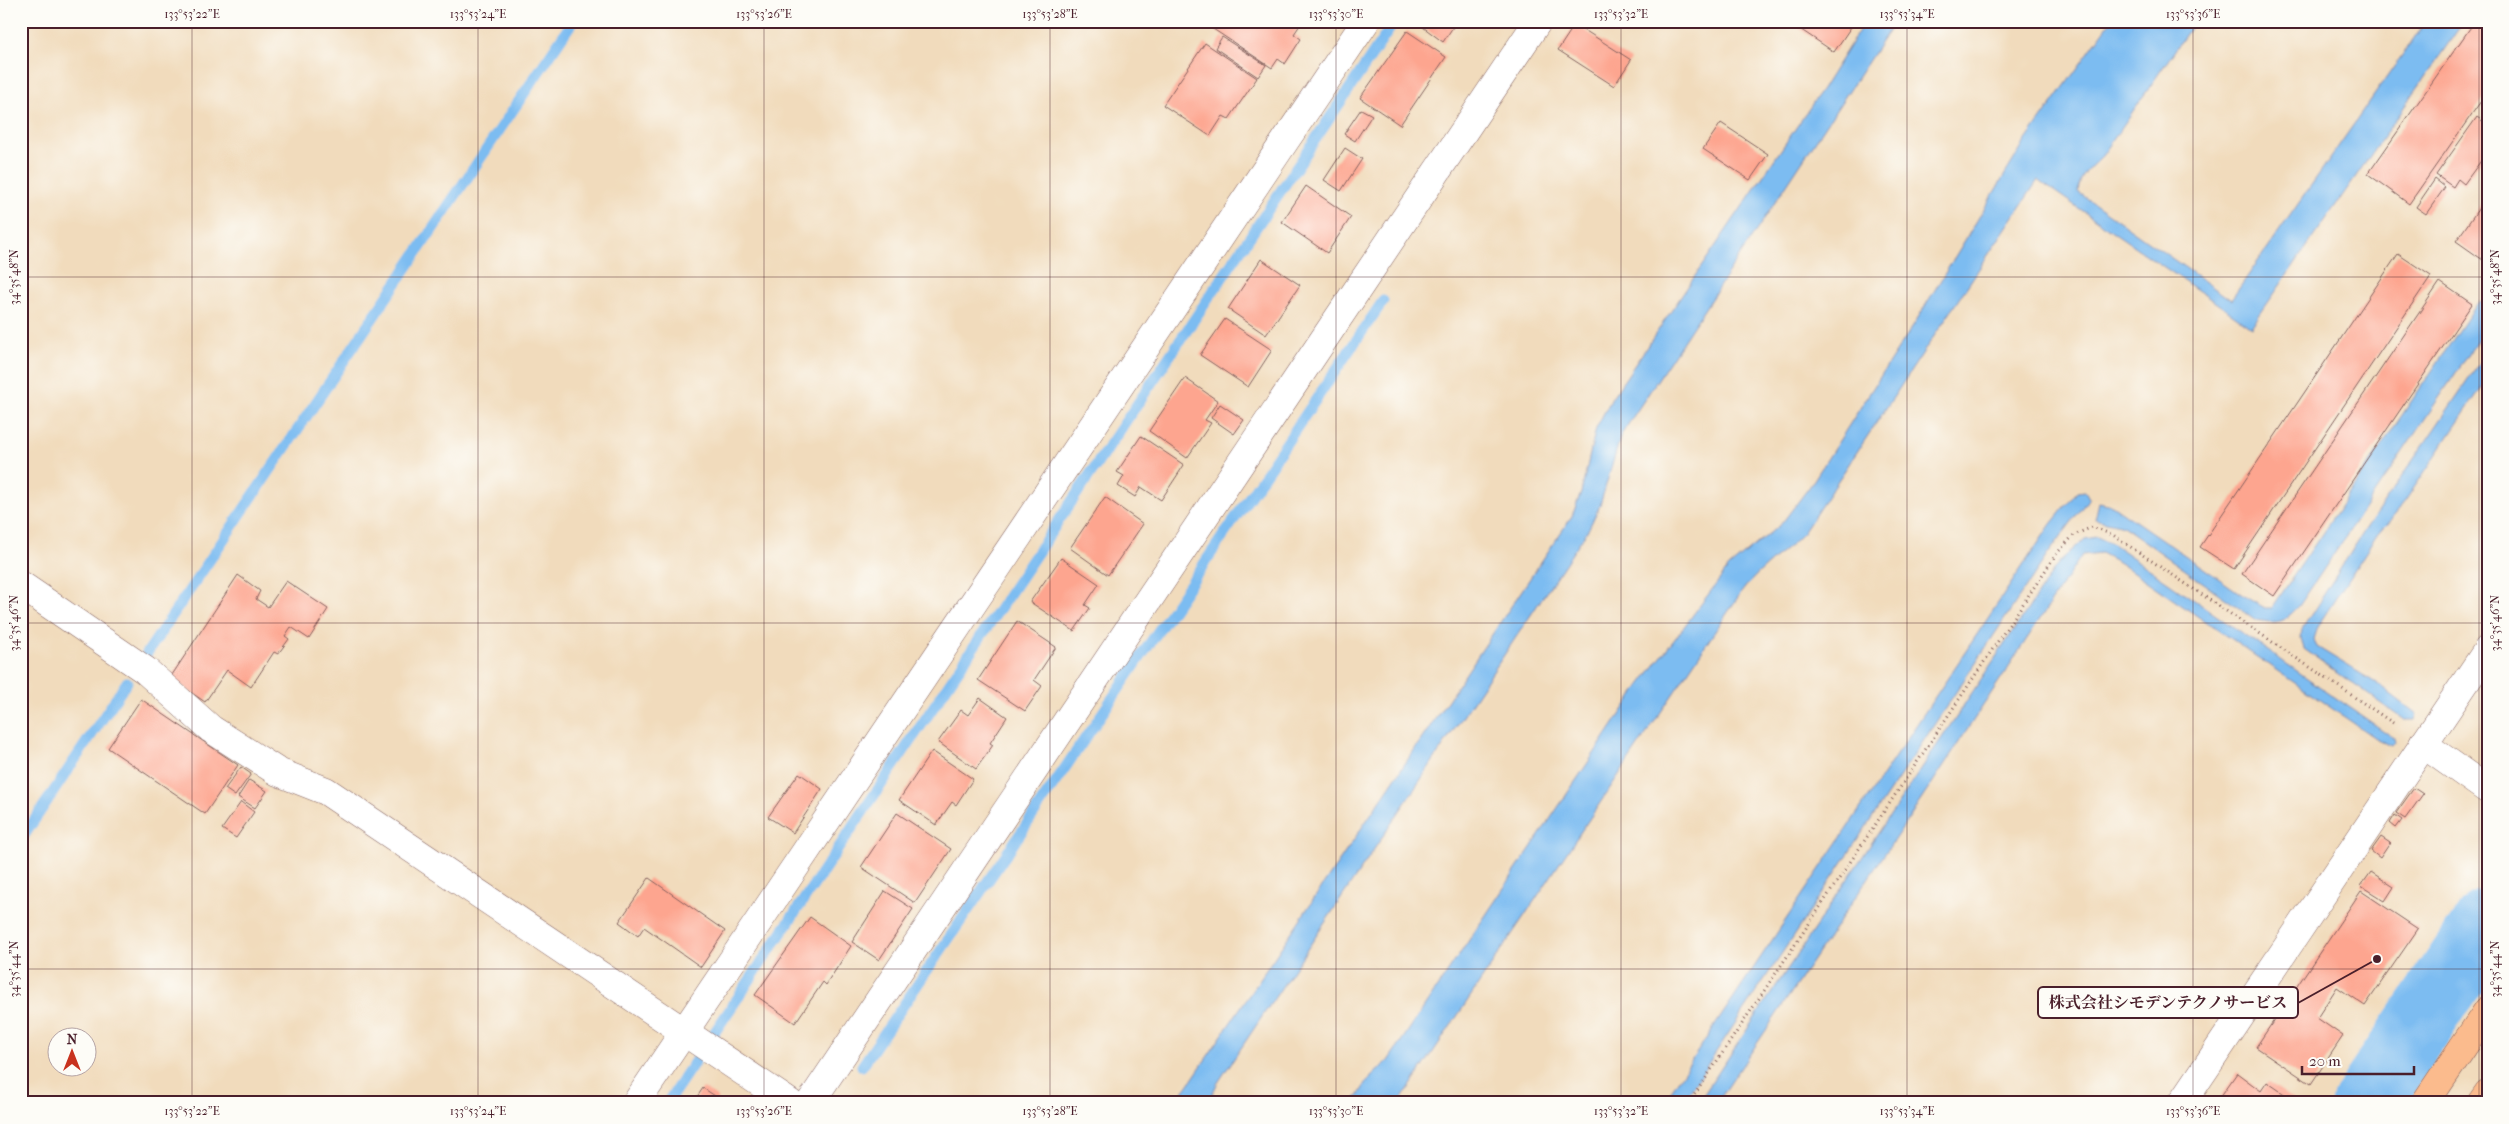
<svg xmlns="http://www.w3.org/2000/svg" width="2509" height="1124" font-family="'IM FELL French Canon','Noto Serif JP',serif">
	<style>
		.water { fill: #7cbcf1; stroke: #636e8e }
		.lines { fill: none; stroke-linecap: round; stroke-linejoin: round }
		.stream { stroke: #7cbcf1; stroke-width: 11 }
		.river { stroke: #7cbcf1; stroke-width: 68 }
		.building { fill: #fda58f }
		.minor-casing { stroke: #84615e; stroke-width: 29 }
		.highway-casing { stroke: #84615e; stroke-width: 29 }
		.path { stroke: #84615e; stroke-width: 3; stroke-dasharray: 1 4; stroke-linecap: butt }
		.minor { stroke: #fff; stroke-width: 28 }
		.highway { stroke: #fbbb8d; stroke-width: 28 }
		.ticks { fill: none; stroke: #4a1f2b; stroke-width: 1; stroke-opacity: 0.45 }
		.leader { fill: none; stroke: #4a1f2b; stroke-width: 2 }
		.callout-dot { fill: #4a1f2b; stroke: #fdfcf7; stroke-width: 2 }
		.callout { fill: #fdfcf7; stroke: #4a1f2b; stroke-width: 2 }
		.callout-label { font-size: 16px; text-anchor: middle; font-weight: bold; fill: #4a1f2b }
		.neatline { fill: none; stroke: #4a1f2b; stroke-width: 2 }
		.ticks-label { font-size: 12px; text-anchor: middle; fill: #4a1f2b }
	</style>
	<rect width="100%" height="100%" fill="#fdfcf7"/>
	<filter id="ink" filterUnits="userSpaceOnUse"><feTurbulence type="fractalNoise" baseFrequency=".02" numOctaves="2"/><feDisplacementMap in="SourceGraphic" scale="10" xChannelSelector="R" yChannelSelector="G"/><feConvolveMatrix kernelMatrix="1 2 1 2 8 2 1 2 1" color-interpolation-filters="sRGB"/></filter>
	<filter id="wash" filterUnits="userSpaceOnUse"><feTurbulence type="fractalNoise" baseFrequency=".0096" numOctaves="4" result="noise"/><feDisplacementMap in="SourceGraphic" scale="20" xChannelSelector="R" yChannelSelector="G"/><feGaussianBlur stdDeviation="1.12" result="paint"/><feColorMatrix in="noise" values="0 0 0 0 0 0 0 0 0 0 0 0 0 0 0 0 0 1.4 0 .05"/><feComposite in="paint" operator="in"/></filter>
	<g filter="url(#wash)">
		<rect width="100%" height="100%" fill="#f1dbbc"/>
		<g class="water">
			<polygon points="1865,21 1895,21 1621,435 1600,505 1589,528 1217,1084 1208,1103 1174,1103 1187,1087 1572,516 1581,493 1596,428 1612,398 1823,88"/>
			<path d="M2111,21H2195L2102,156C2091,167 2079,175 2078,192L2231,300L2426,21H2464L2251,327L2038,180L1803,533C1783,554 1757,570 1740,594L1399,1103H1353L1369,1079L1388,1061L1640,685L1729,567L1782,523L1810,486L1916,321L2024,143Z"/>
			<path d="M2479,301L2488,306V325L2299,606C2283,623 2278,624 2256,620L2123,526L2095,519L2099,502L2112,505L2247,598L2265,608H2272Z"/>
			<polygon points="2488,351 2488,378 2399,510 2377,535 2317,627 2313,639 2317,647 2376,683 2417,714 2415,720 2404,720 2304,649 2301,639 2302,629 2365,530"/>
			<polygon points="2085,491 2089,498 2048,554 1682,1103 1663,1103 2051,524 2077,492"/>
			<polygon points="2097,537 2113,544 2394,738 2395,743 2392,746 2375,738 2120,563 2101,553 2082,555 1927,791 1721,1097 1716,1103 1698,1103 2060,561 2085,539"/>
		</g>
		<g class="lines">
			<g class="stream">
				<polyline points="147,653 573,21"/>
				<polyline points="21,840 127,682"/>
				<polyline points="862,1066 1383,301"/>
				<polyline points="667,1103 1395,21"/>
			</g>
			<polyline class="river" points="2366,1103 2488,922"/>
		</g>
		<g id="blocks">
			<g class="building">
				<polygon points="1201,21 1300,21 1302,22 1294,34 1301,39 1285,64 1278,59 1272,68"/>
				<polygon points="1415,21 1457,21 1443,42"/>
				<polygon points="1788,21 1855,21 1834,52"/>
				<polygon points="2475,21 2488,21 2488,91 2409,204 2368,174"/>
				<polygon points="1575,24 1631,60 1614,86 1558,50"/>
				<polygon points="1407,31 1446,57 1400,125 1360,98"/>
				<polygon points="1222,37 1266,65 1258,77 1215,48"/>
				<polygon points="1205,43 1257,78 1229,119 1223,116 1210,136 1163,105"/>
				<polygon points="1361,109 1372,115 1355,141 1344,134"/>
				<polygon points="2477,117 2488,125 2488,151 2464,184 2458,179 2453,187 2436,175"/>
				<polygon points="1721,123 1768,154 1750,180 1703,149"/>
				<polygon points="1345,148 1362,159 1341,191 1324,180"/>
				<polygon points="2435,179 2445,187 2426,214 2416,207"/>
				<polygon points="1306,186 1351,217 1327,253 1282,222"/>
				<polygon points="2488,195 2488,252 2483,260 2456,241"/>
				<polygon points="2398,254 2431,276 2234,569 2200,547"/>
				<polygon points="1261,259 1300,285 1266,335 1228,309"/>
				<polygon points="2440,282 2472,304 2274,596 2242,574"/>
				<polygon points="1225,319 1272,350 1248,387 1200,355"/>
				<polygon points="1185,378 1218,401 1205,420 1211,423 1187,458 1149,431"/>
				<polygon points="1220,404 1244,420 1234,434 1211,418"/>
				<polygon points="1141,436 1184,465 1161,500 1141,487 1135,497 1118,486 1124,476 1117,472"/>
				<polygon points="1105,497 1143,524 1108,575 1070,548"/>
				<polygon points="1061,558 1099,584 1085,605 1090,608 1074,631 1030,602"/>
				<polygon points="238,575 260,591 256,599 268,607 286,581 328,609 309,639 291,627 285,636 289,639 278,654 274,652 251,687 227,670 205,702 170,678"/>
				<polygon points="1017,621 1056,647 1034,680 1042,686 1025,711 978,680"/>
				<polygon points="980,698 1007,717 990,743 993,745 976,769 938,742 961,710 968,715"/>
				<polygon points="141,699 238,765 205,814 108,748"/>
				<polygon points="932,751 973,779 956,805 952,802 936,825 899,800"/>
				<polygon points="241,767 251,774 235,796 225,789"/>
				<polygon points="799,773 822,789 793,833 768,817"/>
				<polygon points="249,780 267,791 255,808 238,797"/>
				<polygon points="2414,788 2423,794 2405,819 2396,813"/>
				<polygon points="241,802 254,812 236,838 222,829"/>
				<polygon points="897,813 951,849 915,903 861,867"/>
				<polygon points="2395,815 2402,820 2396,828 2390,823"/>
				<polygon points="2381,837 2390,843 2380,858 2371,851"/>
				<polygon points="2371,872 2394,887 2385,901 2361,886"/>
				<polygon points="649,878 725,931 701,967 644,927 638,936 619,922"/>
				<polygon points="885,891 913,909 879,960 852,942"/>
				<polygon points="2361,891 2418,929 2365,1006 2337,987 2317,1018 2343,1036 2311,1084 2256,1047"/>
				<polygon points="810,917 851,946 826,985 823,982 795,1023 755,995"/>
				<polygon points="2237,1073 2261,1091 2267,1082 2293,1100 2291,1103 2216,1103"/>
				<polygon points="703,1088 718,1098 715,1103 693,1103"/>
			</g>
		</g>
	</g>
	<g filter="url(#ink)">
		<use href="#blocks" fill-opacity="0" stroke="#84615e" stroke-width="1"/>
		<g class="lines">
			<g class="minor-casing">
				<g id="minor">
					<polyline points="21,585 145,670 211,729 278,772 326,791 790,1103"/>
					<polyline points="2423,744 2488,790"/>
					<polyline points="636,1103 1366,21"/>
					<polyline points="810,1103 1538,21"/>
					<polyline points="2182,1103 2488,649"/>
				</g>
			</g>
			<g class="highway-casing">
				<g id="highway">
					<polyline points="2425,1103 2488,1010"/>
					<polyline points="2481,1103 2488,1093"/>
				</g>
			</g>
			<polyline class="path" points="1689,1103 2057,553 2074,535 2092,527 2113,535 2396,725"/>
			<use href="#minor" class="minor"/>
			<use href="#highway" class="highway"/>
		</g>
	</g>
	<path class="ticks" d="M192,21V1103M478,21V1103M764,21V1103M1050,21V1103M1336,21V1103M1621,21V1103M1907,21V1103M2193,21V1103M2479,21V1103M21,277H2488M21,623H2488M21,969H2488"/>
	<path class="leader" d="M2377 959L2298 1003"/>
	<circle class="callout-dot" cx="2377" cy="959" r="5"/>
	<rect class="callout" x="2038" y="987" width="260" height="31" rx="5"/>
	<g class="callout-label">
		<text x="2168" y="1008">株式会社シモデンテクノサービス</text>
	</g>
	<rect width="2509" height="1124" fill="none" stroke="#fdfcf7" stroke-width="55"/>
	<g transform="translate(72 1052)"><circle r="24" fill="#fdfcf7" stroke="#b5a4a5"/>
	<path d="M0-4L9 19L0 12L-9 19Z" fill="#c8321e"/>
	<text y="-8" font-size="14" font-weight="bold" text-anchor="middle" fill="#4a1f2b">N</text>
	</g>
	<path d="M2302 1066v8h112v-8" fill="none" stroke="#4a1f2b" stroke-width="2.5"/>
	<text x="2309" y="1066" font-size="15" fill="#4a1f2b" stroke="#fdfcf7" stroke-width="4" paint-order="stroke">20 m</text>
	<rect x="28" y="28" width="2454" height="1068" class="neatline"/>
	<g class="ticks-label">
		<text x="192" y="18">133°53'22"E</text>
		<text x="478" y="18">133°53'24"E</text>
		<text x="764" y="18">133°53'26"E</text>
		<text x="1050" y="18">133°53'28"E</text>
		<text x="1336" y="18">133°53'30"E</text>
		<text x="1621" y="18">133°53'32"E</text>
		<text x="1907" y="18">133°53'34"E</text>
		<text x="2193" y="18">133°53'36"E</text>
		<text transform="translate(14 277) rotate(-90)" y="4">34°35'48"N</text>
		<text transform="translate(2495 277) rotate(-90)" y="4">34°35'48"N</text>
		<text transform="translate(14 623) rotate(-90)" y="4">34°35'46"N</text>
		<text transform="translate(2495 623) rotate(-90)" y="4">34°35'46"N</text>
		<text transform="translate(14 969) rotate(-90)" y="4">34°35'44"N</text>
		<text transform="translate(2495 969) rotate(-90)" y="4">34°35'44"N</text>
		<text x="192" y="1115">133°53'22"E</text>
		<text x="478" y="1115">133°53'24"E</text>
		<text x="764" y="1115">133°53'26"E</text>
		<text x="1050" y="1115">133°53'28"E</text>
		<text x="1336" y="1115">133°53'30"E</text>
		<text x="1621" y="1115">133°53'32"E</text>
		<text x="1907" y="1115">133°53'34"E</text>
		<text x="2193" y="1115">133°53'36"E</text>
	</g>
</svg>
